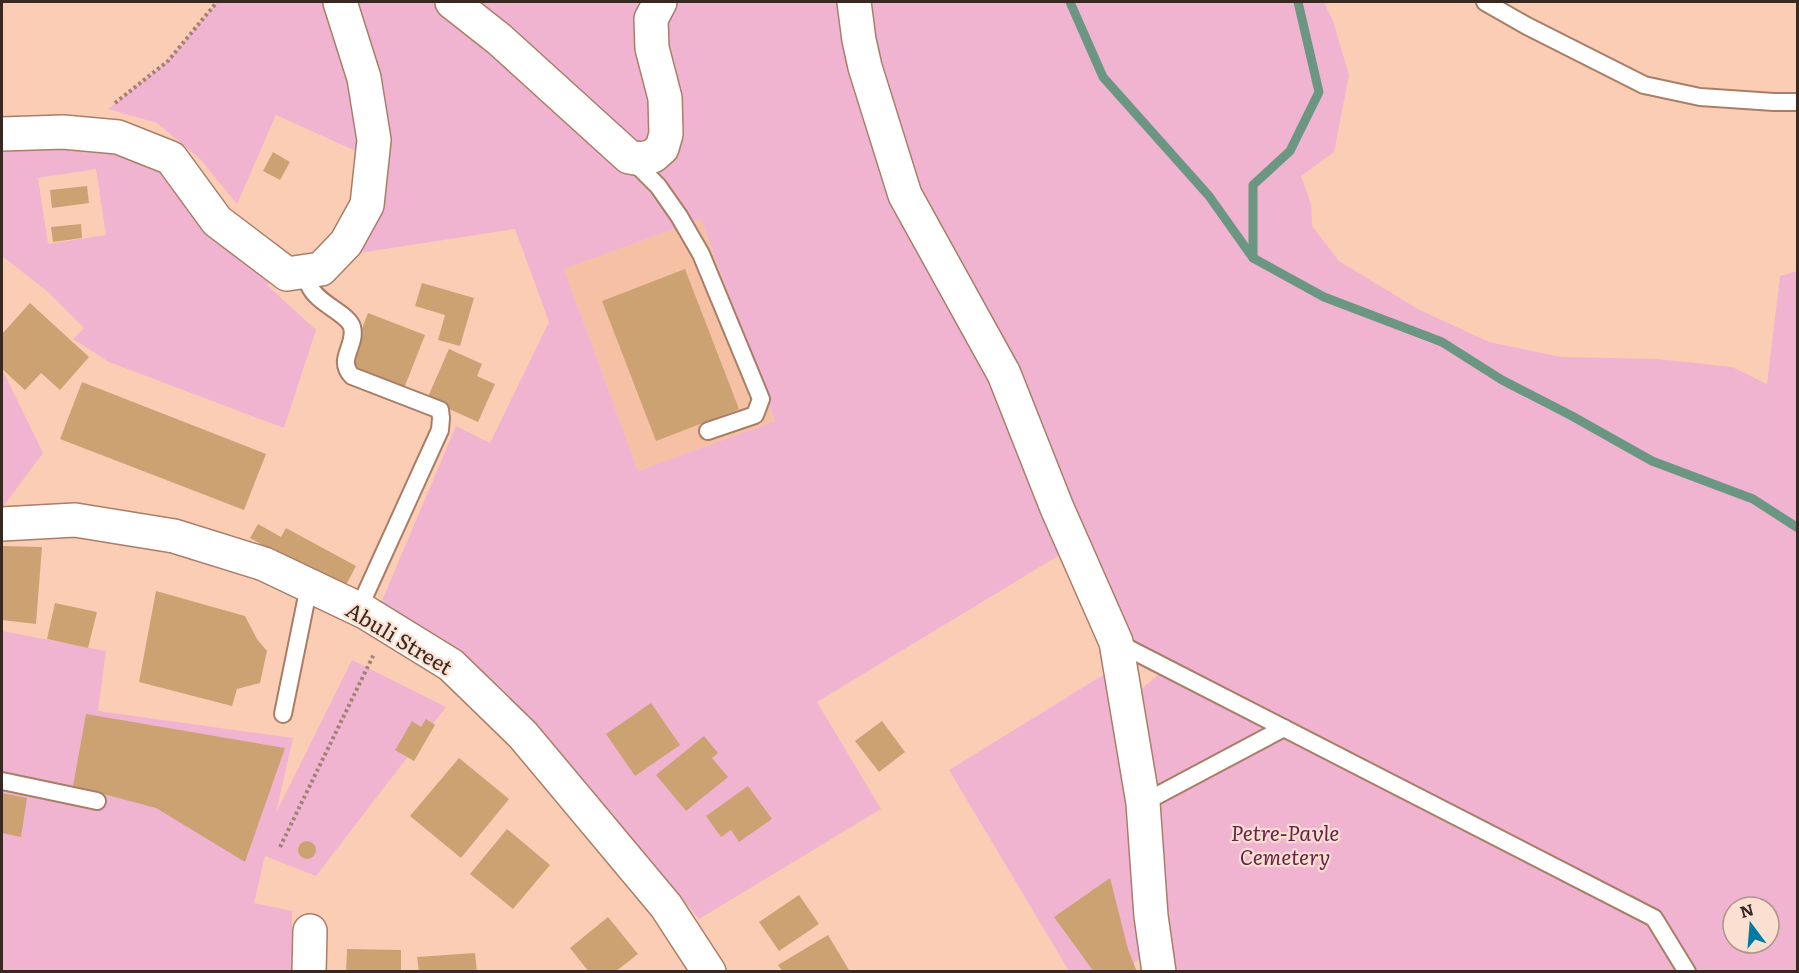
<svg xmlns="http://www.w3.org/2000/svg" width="1799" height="973" font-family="Literata,serif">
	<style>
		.built { fill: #f5c0a4 }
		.green { fill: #f0b4d1; fill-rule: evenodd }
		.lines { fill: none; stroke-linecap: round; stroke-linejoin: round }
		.stream { stroke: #6b9782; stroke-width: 9 }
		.building { fill: #cda273 }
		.service-casing { stroke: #a87e67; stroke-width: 20 }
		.minor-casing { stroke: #a87e67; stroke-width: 36 }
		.tertiary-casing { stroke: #a87e67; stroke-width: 36 }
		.path { stroke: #a48271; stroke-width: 4; stroke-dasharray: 3 3; stroke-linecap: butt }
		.service { stroke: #fff; stroke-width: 16 }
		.minor { stroke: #fff; stroke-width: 33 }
		.tertiary { stroke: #fff; stroke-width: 33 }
		.labels { text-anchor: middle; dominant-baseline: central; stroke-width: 4.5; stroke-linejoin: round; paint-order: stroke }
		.street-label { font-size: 21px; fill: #39281f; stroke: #fbdfd0 }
		.park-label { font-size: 21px; font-style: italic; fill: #68224a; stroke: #fbdfd0 }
	</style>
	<rect width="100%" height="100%" fill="#fccdb5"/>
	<polygon class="built" points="701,219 775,421 638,471 564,269"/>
	<g class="green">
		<polygon points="217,2 333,2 369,157 276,115 237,204 201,160 157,123 108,109 168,61"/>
		<path d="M347,2H438L627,168L663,172L675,156L664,39L674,2H847L856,61L1071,548L817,702L881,809L699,919L571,767L381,603L456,426L490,443L549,322L515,229L359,253L375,205ZM701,219L775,421L638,471L564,269Z"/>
		<polygon points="459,2 655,2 663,100 643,152"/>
		<path d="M860,2H1324L1333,21L1349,75L1334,152L1301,176L1311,204L1312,226L1339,261L1418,309L1489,342L1561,357L1658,359L1732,367L1767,384L1780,276L1797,271V971H1170L1140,690L1158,675L1172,676L1255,718L1263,706L1119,636L931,236ZM1733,907H1769V943H1733Z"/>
		<path d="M22,143L137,150L279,273L267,285L316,330L284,428L109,362L73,339L84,328L47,291L2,256V149ZM96,169L106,235L48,244L38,178Z"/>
		<polygon points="2,369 43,453 2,508"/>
		<polygon points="2,631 106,651 98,711 293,738 276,813 352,660 446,707 316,876 265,856 254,903 292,911 292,971 2,971"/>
		<polygon points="1111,670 1151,951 1123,971 1069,971 949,770"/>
	</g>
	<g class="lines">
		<g class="stream">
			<polyline points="1070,2 1103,77 1209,196 1253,258 1324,297 1442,342 1502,380 1572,416 1652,461 1753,499 1798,528"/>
			<polyline points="1253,258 1253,185 1290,151 1319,92 1298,2"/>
		</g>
	</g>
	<g class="building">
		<polygon points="273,152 290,162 280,180 263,171"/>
		<polygon points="87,186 89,203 52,208 50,190"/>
		<polygon points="81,224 82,238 53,242 51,227"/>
		<polygon points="685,269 739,409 656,441 602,301"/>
		<polygon points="422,283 474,298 460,346 438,340 445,315 415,306"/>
		<polygon points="30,303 89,357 60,390 41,373 25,390 2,369 2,334"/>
		<polygon points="368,313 425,335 403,391 346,369"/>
		<polygon points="449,349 482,364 477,376 495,384 478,422 427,399"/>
		<polygon points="82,382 266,454 244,510 60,439"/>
		<polygon points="258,524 281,537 286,528 356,566 344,589 250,538"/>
		<polygon points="2,546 42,547 36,624 2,620"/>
		<polygon points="156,591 245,616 257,639 267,651 260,683 237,689 232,706 139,682"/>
		<polygon points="55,603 97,612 88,648 47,639"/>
		<polygon points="651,703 680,745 635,776 606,734"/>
		<polygon points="86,714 285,748 245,862 156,808 73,786"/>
		<polygon points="426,719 435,725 414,761 395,750 412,721 421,727"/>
		<polygon points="882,721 905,752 879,772 855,741"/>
		<polygon points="704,736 718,753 712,758 728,777 686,811 656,775"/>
		<polygon points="459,758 509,799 461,858 410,816"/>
		<polygon points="748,786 772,819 739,842 731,830 721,837 706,816"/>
		<polygon points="2,793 27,798 21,837 2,833"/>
		<polygon points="507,829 550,865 513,909 470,874"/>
		<circle cx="307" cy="850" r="9"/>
		<polygon points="1110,878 1128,949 1137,972 1094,972 1054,917"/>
		<polygon points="799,895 819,924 779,951 759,922"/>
		<polygon points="608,917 638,954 615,972 589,972 570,948"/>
		<polygon points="828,935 849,970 846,972 783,972 778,965"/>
		<polygon points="347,949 401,950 401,972 346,972"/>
		<polygon points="475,953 477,972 419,972 417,957"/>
	</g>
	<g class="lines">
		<g class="service-casing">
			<g id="service">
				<polyline points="1485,2 1527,26 1644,85 1700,97 1774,102 1798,102"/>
				<polyline points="632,160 658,186 679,216 701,254 761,399 755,415 708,431"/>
				<path d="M307,271C307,276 307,281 309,285C317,304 348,313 352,327C357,346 336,359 352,376L440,410L441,418L440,430L365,595L358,609"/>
				<polyline points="1116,642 1654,918 1687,972"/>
				<polyline points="283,714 309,586"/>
				<polyline points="2,781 97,801"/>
				<polyline points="1143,803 1284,728"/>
			</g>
		</g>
		<g class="minor-casing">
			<g id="minor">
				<polyline points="452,2 499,39 629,157 642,159 653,156 662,148 666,134 665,98 652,48 651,19 660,2"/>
				<polyline points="854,2 859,40 865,67 905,195 1004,374 1057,508 1116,642 1143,803 1151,916 1159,972"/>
				<polyline points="2,134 63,132 118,137 171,158 217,221 287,274 321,269 346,243 367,205 374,140 364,78 340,2"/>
				<polyline points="309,972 310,931"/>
			</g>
		</g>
		<g class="tertiary-casing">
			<polyline id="tertiary" points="2,524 75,520 174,536 264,564 365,612 451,665 523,735 666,906 709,972"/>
		</g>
		<g class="path">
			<polyline points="115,103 168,61 217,2"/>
			<polyline points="280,847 374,654"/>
		</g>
		<use href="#service" class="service"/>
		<use href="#minor" class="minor"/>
		<use href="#tertiary" class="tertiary"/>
	</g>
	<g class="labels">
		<g class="street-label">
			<text transform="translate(400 637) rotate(31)">Abuli Street</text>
		</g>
		<g class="park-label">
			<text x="1285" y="831">Petre-Pavle<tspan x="1285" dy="24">Cemetery</tspan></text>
		</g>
	</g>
	<rect width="1799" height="973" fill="none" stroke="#39281f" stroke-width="6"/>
	<g transform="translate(1751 925) rotate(344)"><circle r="28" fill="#fbdfd0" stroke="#ad9689" stroke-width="1.5"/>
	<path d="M0-4.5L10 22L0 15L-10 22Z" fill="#007ca2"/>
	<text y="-9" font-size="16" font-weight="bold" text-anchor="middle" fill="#39281f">N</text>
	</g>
</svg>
